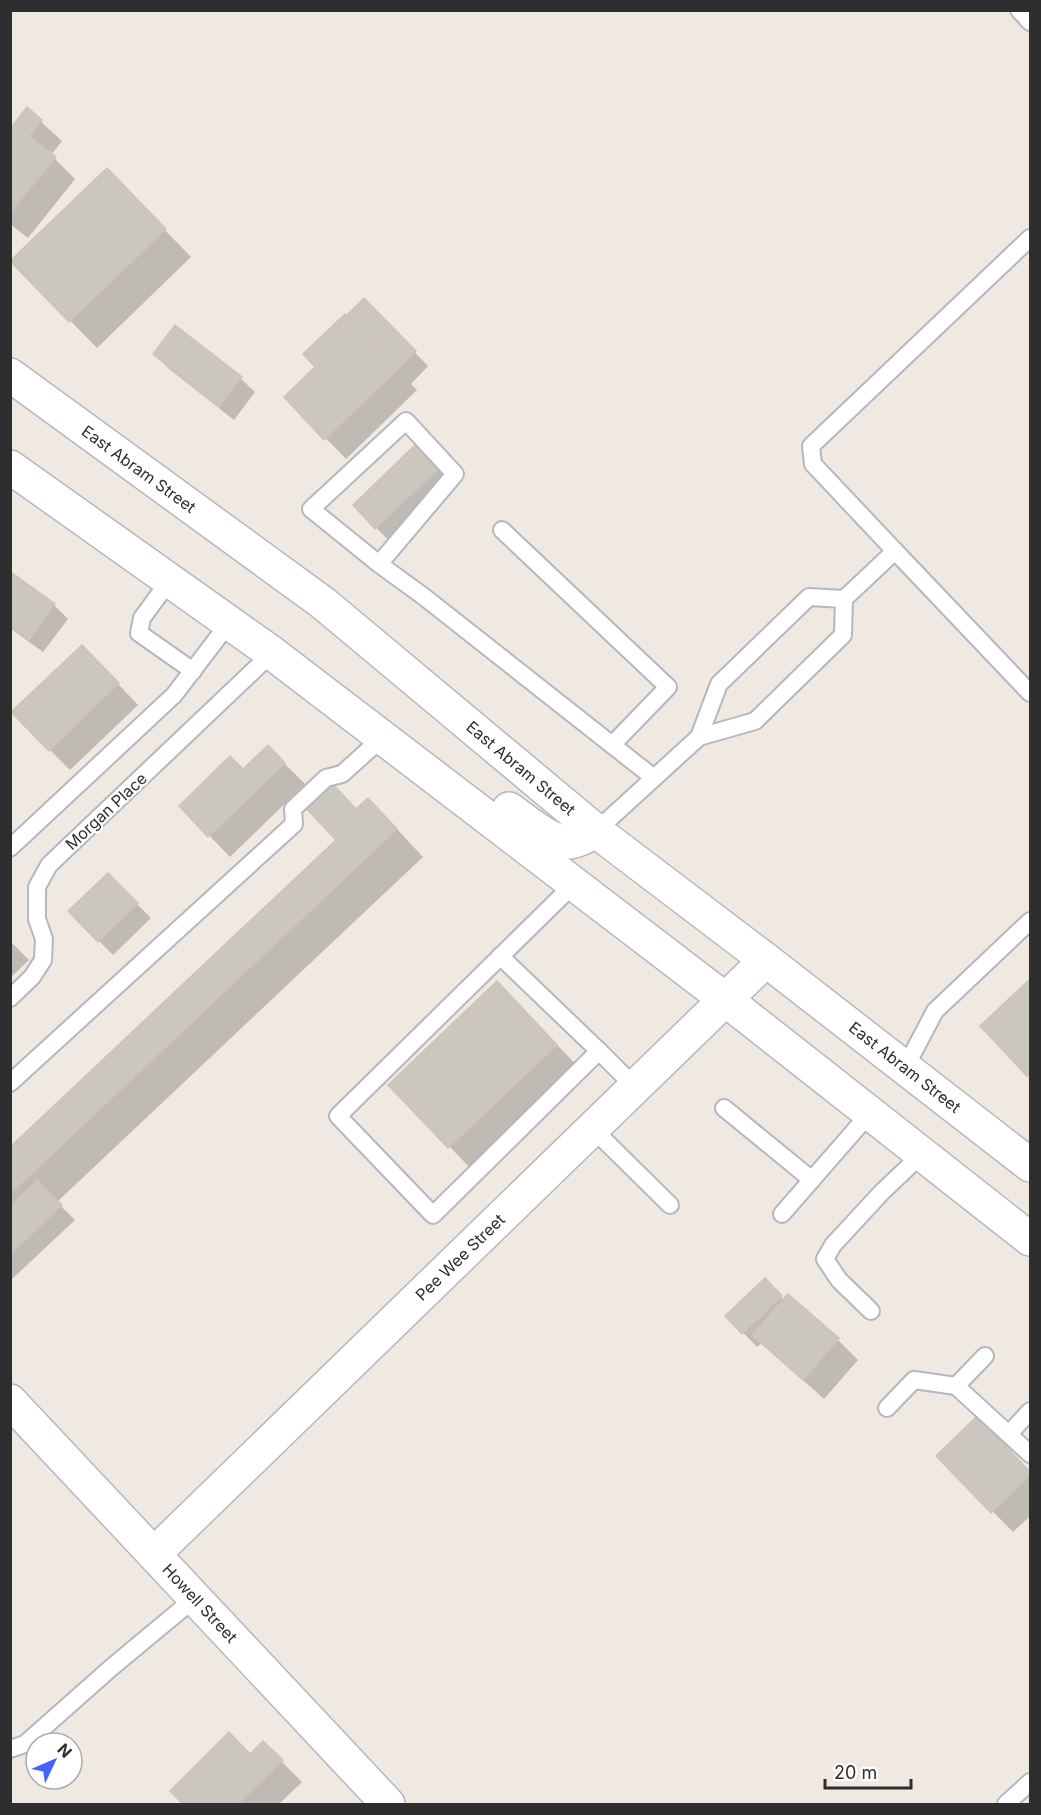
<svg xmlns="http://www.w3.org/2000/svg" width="1041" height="1815" font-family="Inter,sans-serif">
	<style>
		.shadow { fill: #0003 }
		.building { fill: #cbc7bf; stroke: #cbc5ba; stroke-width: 1.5 }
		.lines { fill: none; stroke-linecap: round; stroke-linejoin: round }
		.service-casing { stroke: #b4b7c1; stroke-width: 20 }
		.minor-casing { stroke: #b4b7c1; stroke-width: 36 }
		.tertiary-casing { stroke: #b4b7c1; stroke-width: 36 }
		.secondary-casing { stroke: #b4b7c1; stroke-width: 36 }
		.service { stroke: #fff; stroke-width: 16 }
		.minor { stroke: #fff; stroke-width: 33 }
		.tertiary { stroke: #fff; stroke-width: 33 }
		.secondary { stroke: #fff; stroke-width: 33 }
		.labels { text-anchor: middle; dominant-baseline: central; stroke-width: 4.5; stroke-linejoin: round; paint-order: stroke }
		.street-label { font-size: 16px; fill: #2e2e2e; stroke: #fff }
	</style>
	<rect width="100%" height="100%" fill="#efe9e1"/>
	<g class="shadow">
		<polygon points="28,110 62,141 51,155 75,179 28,238 10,224 10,131"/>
		<polygon points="133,197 191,257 97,348 12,261"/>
		<polygon points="364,300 428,366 411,384 417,390 346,459 286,397 317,367 346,318"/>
		<polygon points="176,328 241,379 255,392 234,420 168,368 155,354"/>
		<polygon points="430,460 452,483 390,542 355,505"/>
		<polygon points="11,574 54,605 68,619 43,652 10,628"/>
		<polygon points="102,667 138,705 70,770 50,750"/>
		<polygon points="268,747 305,784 230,857 181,806 243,771"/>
		<polygon points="329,782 357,810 395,827 423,857 57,1202 75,1220 10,1281 10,1149 338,840"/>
		<polygon points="108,875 151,918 113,955 70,912"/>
		<polygon points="10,941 29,960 10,978"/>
		<polygon points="1030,981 1030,1077 982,1026"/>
		<polygon points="524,1010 583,1072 476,1174 390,1085"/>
		<polygon points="765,1280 785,1301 788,1296 838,1340 858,1360 824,1399 762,1343 757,1347 727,1316"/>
		<polygon points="998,1439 1030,1473 1030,1516 1013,1532 938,1456"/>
		<polygon points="263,1743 302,1782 279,1804 185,1804 172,1791 250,1756"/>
	</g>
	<g class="building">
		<polygon points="27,107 42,120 29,136 56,157 10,213 10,129"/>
		<polygon points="107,168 166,229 69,322 10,261"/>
		<polygon points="364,298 416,351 398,369 346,316"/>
		<polygon points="345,314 398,369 324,440 284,397 315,367 303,354"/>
		<polygon points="175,325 242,377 219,407 153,354"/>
		<polygon points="416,444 439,468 375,529 353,505"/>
		<polygon points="11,572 55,604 29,640 10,626"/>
		<polygon points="82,645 119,683 49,751 11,712"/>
		<polygon points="268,745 285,763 208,837 179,806 230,756 243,769"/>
		<polygon points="329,780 356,809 368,798 397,829 10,1194 10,1147 336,840 303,805"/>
		<polygon points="108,873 138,903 98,942 68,911"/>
		<polygon points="1030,979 1030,1072 1027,1076 980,1026"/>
		<polygon points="497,981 557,1045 448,1148 388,1085"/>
		<polygon points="37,1180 62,1205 10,1255 10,1206"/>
		<polygon points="765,1278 782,1296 742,1334 725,1316"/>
		<polygon points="788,1294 839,1338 803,1380 752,1335"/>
		<polygon points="977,1416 1030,1472 1030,1475 991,1513 936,1456"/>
		<polygon points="229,1732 250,1754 263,1741 283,1760 238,1804 183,1804 170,1791"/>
	</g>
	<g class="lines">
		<g class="service-casing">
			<g id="service">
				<polyline points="1019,10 1030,22"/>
				<polyline points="502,530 668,687 612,745"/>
				<polyline points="895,551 1030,693"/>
				<polyline points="379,564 455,474 406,421 311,509 379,564 423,596 654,778"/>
				<polyline points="170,580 142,618 139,633 193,671"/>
				<polyline points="699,737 719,684 809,597 844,599"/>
				<polyline points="596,831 699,737 755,721 843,635 844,599 895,551 813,464 811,446 1030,238"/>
				<polyline points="10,848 174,695 229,623"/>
				<polyline points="500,956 599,1051 433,1215 338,1116 574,884"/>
				<polyline points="10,998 32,977 43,960 44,939 37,919 37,887 49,865 272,653"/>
				<polyline points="599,1051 636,1088"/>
				<polyline points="905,1068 935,1011 1030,921"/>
				<polyline points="10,1083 294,824 293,809 326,778 342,774 382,738"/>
				<polyline points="724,1108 812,1180"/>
				<polyline points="593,1129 670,1205"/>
				<polyline points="782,1214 870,1113"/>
				<polyline points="871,1311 839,1280 825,1259 833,1245 882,1192 922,1154"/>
				<polyline points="985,1356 956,1386 1030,1454"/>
				<polyline points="887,1408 914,1380 956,1386"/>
				<polyline points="1009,1434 1030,1411"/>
				<polyline points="10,1749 25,1744 112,1667 195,1598"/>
				<polyline points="1006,1804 1030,1782"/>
			</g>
		</g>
		<g class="minor-casing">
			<polyline id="minor" points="154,1554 766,960"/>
		</g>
		<g class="tertiary-casing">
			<polyline id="tertiary" points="10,1401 388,1804"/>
		</g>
		<g class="secondary-casing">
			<g id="secondary">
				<polyline points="10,375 323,603 596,831 766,960 1030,1165"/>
				<polyline points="10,467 272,653 726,1000 1030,1239"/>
				<path d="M509,809C524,819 551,844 570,842C579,841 588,835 596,831"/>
			</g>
		</g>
		<use href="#service" class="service"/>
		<use href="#minor" class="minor"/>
		<use href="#tertiary" class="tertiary"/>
		<use href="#secondary" class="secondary"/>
	</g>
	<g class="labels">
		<g class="street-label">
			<text transform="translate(139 469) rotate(36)">East Abram Street</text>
			<text transform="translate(521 768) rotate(40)">East Abram Street</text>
			<text transform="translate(106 811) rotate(-43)">Morgan Place</text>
			<text transform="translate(905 1067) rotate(38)">East Abram Street</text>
			<text transform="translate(460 1257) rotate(-44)">Pee Wee Street</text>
			<text transform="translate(200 1603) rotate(47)">Howell Street</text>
		</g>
	</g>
	<rect width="1041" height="1815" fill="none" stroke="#2e2e2e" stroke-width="24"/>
	<g transform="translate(54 1761) rotate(46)"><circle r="28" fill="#ffffff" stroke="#ababab" stroke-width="1.5"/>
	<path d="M0-4.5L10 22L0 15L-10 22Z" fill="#4264fb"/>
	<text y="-9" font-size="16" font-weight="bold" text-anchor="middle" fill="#2e2e2e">N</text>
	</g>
	<path d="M825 1779v9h86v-9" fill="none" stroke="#2e2e2e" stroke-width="3"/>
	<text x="834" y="1779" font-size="18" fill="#2e2e2e" stroke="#ffffff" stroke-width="4.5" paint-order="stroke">20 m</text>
</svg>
